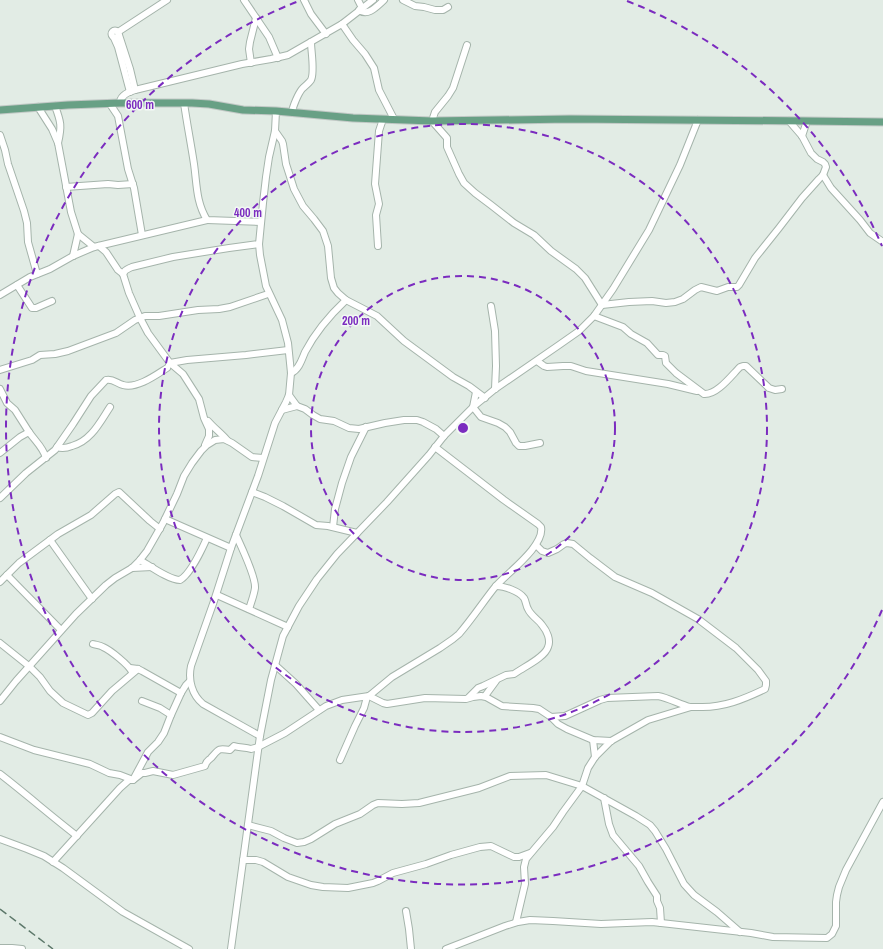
<svg xmlns="http://www.w3.org/2000/svg" width="883" height="949" font-family="'Archivo Narrow',sans-serif">
	<style>
		.lines { fill: none; stroke-linecap: round; stroke-linejoin: round }
		.minor-casing { stroke: #a5b4ab; stroke-width: 8 }
		.major-casing { stroke: #c1c8c5; stroke-width: 9 }
		.minor { stroke: #fff; stroke-width: 6 }
		.major { stroke: #68a085; stroke-width: 7 }
		.rail { stroke: #5d786a; stroke-width: 1.5; stroke-dasharray: 8 4; stroke-linecap: butt }
		.ring { fill: none; stroke: #7b2cbf; stroke-width: 2; stroke-dasharray: 7 5 }
		.centre { fill: #7b2cbf; stroke: #f2f8f4; stroke-width: 2 }
		.ring-label { font-size: 12px; text-anchor: middle; font-weight: bold; fill: #7b2cbf; stroke: #f2f8f4; stroke-width: 3; stroke-linejoin: round; paint-order: stroke }
	</style>
	<rect width="100%" height="100%" fill="#e2ece5"/>
	<g class="lines">
		<g class="minor-casing">
			<g id="minor">
				<polyline points="244,0 269,37 278,58"/>
				<polyline points="304,0 311,14 326,34"/>
				<polyline points="358,0 362,8"/>
				<polyline points="403,0 415,6 424,7 435,10 443,10 448,7"/>
				<path d="M359,10C368,17 377,6 384,0"/>
				<polyline points="342,24 353,40 365,54 374,68 379,90 394,119"/>
				<circle cx="115" cy="34" r="3.5"/>
				<polyline points="118,32 167,0"/>
				<polyline points="119,35 130,69 135,90"/>
				<polyline points="114,38 118,47 130,92"/>
				<polyline points="467,45 453,88 448,96 435,112 432,121 447,138 447,147 459,174 464,183 475,193 491,205 514,223 534,235 551,251 576,269 585,278 602,305 629,302 652,301 666,303 675,302 683,299 695,290 701,287 717,291 728,287 737,287 739,285 755,258 779,228 802,198 819,179 823,175 826,167 825,164 823,162 817,159 811,153 802,136 789,121"/>
				<polyline points="251,63 249,49 250,42 256,18"/>
				<path d="M120,103C120,95 128,92 135,90L242,64L271,59L288,55L342,24L373,0"/>
				<path d="M184,103C187,124 191,144 194,164C197,185 196,202 207,220L261,222"/>
				<polyline points="110,104 118,116 128,169 134,188 142,235"/>
				<path d="M55,106C61,122 62,126 58,143"/>
				<polyline points="38,107 52,129 58,143 71,212 78,234 73,256"/>
				<path d="M292,112C293,106 298,94 302,89C305,86 309,83 311,80C315,72 311,51 311,42"/>
				<polyline points="275,131 282,141 283,144 286,164 294,189 303,206 314,219 323,231 328,246 331,278 334,288 338,293 346,300 377,316 404,341 419,352 453,377 469,386 485,398"/>
				<polyline points="0,135 5,150 8,164 24,211 27,223 28,242 37,274"/>
				<polyline points="802,136 807,121"/>
				<polyline points="823,175 831,188 860,220 870,233 883,242"/>
				<polyline points="66,187 108,184 118,185 133,184"/>
				<polyline points="78,234 94,247"/>
				<polyline points="99,246 106,252 118,270 123,274 129,293 140,318 148,333 170,363 183,374 199,399 204,418 209,429 209,436 205,445"/>
				<polyline points="378,246 376,215 379,204 375,184 379,131 383,119"/>
				<path d="M123,274C125,269 128,269 132,267L173,257L229,248L259,244"/>
				<polyline points="17,285 32,308 36,308 52,301"/>
				<polyline points="0,295 30,277 50,269 73,256 94,247 207,220"/>
				<polyline points="491,306 495,331 496,366 495,389"/>
				<path d="M594,316L623,327L631,334L647,343L658,355H663L665,356L666,363L676,373L704,394C717,395 731,376 740,367L743,366H746L769,388L775,390L782,389"/>
				<polyline points="537,361 544,366 547,367 563,366 571,366 586,371 668,384 697,391"/>
				<polyline points="169,365 170,363 187,360 246,355 288,350"/>
				<polyline points="0,370 32,360 40,355 55,354 68,351 116,333 135,320 145,316 159,316 198,310 219,309 230,307 268,294"/>
				<path d="M291,373C299,370 302,359 305,352C316,331 329,316 346,300"/>
				<polyline points="0,389 7,403 15,410 29,432"/>
				<polyline points="476,392 473,407 481,417 498,423 505,427 510,432 516,443 519,446 525,446 540,443"/>
				<polyline points="289,395 297,406 305,409 313,415 320,419 334,421 349,428 359,429 385,423 404,420 417,420 423,422 436,429 444,436"/>
				<polyline points="282,410 297,406"/>
				<path d="M208,421C214,428 221,433 227,440"/>
				<path d="M57,447C62,449 67,448 72,446C91,441 100,422 110,407"/>
				<path d="M0,453L20,437L29,432C35,441 43,447 46,458"/>
				<polyline points="252,492 265,497 283,506 316,525 328,526 357,533"/>
				<path d="M0,498L26,473L55,450L73,424L91,396L106,380C113,378 117,384 123,385C137,389 156,375 167,368"/>
				<polyline points="165,519 231,548"/>
				<polyline points="333,527 335,509 342,483 351,457 366,427"/>
				<path d="M236,535C241,546 256,577 255,588C254,595 251,603 249,609"/>
				<path d="M140,560C150,566 169,580 180,580C191,574 202,549 207,538"/>
				<polyline points="132,568 152,567"/>
				<polyline points="7,575 61,630"/>
				<polyline points="0,582 19,563 50,540"/>
				<polyline points="217,595 288,627"/>
				<polyline points="92,599 50,540 58,534 91,515 115,494 119,492 150,521 160,529"/>
				<polyline points="0,643 30,667 40,677 50,691 63,703 88,715 92,713 112,691 138,669"/>
				<path d="M93,644C96,645 100,645 103,647C110,650 129,665 132,672"/>
				<polyline points="275,665 296,684 319,710"/>
				<polyline points="130,668 138,669 142,671 181,693"/>
				<path d="M369,696L383,703L387,704L425,698L466,699L473,697L481,696L486,697L502,706L533,708L539,709L551,717L565,716L600,700L607,698L658,696C669,698 679,704 690,707C693,707 696,707 699,707C723,708 744,699 765,689L766,685V681L758,670L736,648L698,619L652,593L615,577L590,558L573,544L567,543L564,544L557,549L548,553L542,551L536,545"/>
				<polyline points="485,696 496,681"/>
				<path d="M469,697L478,688L483,686L506,675L514,674L517,672C526,666 545,657 548,647C551,640 547,631 542,625C538,619 531,616 528,609C526,606 526,601 524,598C519,591 504,586 496,586"/>
				<polyline points="0,701 16,681 76,614 106,585 115,578 132,568 140,560 147,551 163,523 177,494 184,476 192,463 201,451 207,445 215,440 224,439 232,443 252,457 263,458"/>
				<polyline points="142,701 160,708 171,715"/>
				<polyline points="551,717 558,724 567,729 593,740 611,741"/>
				<path d="M260,736L203,704C192,695 188,680 191,666L214,601L231,548L258,476L275,423L286,402L289,395L291,373L288,343L282,320L266,286L260,255L259,244L263,203L266,177L269,157L275,131L276,111"/>
				<path d="M0,737L34,750L90,764L109,773L120,775L133,780L142,773H145L153,771L173,775L205,766C206,761 208,761 211,758C219,749 218,748 230,750L234,746C240,748 245,747 251,749L258,747L285,733L326,706L342,700L369,696L392,677L440,648L453,639L459,634C472,619 483,602 495,587C506,574 545,546 541,527L538,524L504,500L435,447"/>
				<polyline points="593,740 595,757"/>
				<polyline points="340,760 355,726 364,708 367,697"/>
				<path d="M0,774C26,794 51,816 77,836"/>
				<polyline points="604,798 609,824 613,835 639,866 648,882 657,896 657,901 660,908 661,923"/>
				<polyline points="248,825 271,831 284,838 297,843 304,842 311,839 335,824 360,814 373,805 378,803 402,804 419,803 479,788 510,776 546,775 582,786 636,816 650,825 655,831 666,849 684,884 694,895 717,912 740,932"/>
				<polyline points="0,839 27,849 44,856 63,868 123,912 189,949"/>
				<polyline points="243,860 256,860 263,862 288,877 311,885 323,887 348,888 373,883 378,881 393,873 426,864 451,855 480,847 491,846 514,857 519,857 530,853"/>
				<polyline points="53,862 120,788 129,780 133,780 148,752 158,742 164,733 171,715 181,693 186,685 190,681"/>
				<polyline points="406,911 409,929 411,949"/>
				<polyline points="516,922 525,884 524,867 526,859 553,827 563,812 582,786 588,768 595,757 611,741 648,720 691,707"/>
				<polyline points="0,948 12,948 22,949"/>
				<polyline points="231,949 260,736 271,680 283,636 299,606 317,579 337,554 387,502 429,455 444,436 473,407 495,389 559,345 579,331 594,316 613,289 649,230 680,165 698,120"/>
				<polyline points="446,949 505,926 518,922 530,920 553,921 601,924 652,922 751,933 773,937 827,938 832,934 836,926 836,902 837,895 839,887 846,870 883,802"/>
			</g>
		</g>
		<g class="major-casing">
			<polyline id="major" points="0,110 68,105 120,103 192,103 209,104 243,110 276,111 353,118 432,121 570,119 807,121 883,122"/>
		</g>
		<use href="#minor" class="minor"/>
		<use href="#major" class="major"/>
		<polyline class="rail" points="0,909 53,949"/>
	</g>
	<g class="ring">
		<circle cx="463" cy="428" r="152"/>
		<circle cx="463" cy="428" r="304"/>
		<path d="M882 610A457 457 0 1 1 299 1M627 1A457 457 0 0 1 882 246"/>
	</g>
	<circle cx="463" cy="428" r="6" class="centre"/>
	<g class="ring-label">
		<text x="140" y="109">600 m</text>
		<text x="248" y="217">400 m</text>
		<text x="356" y="325">200 m</text>
	</g>
</svg>
